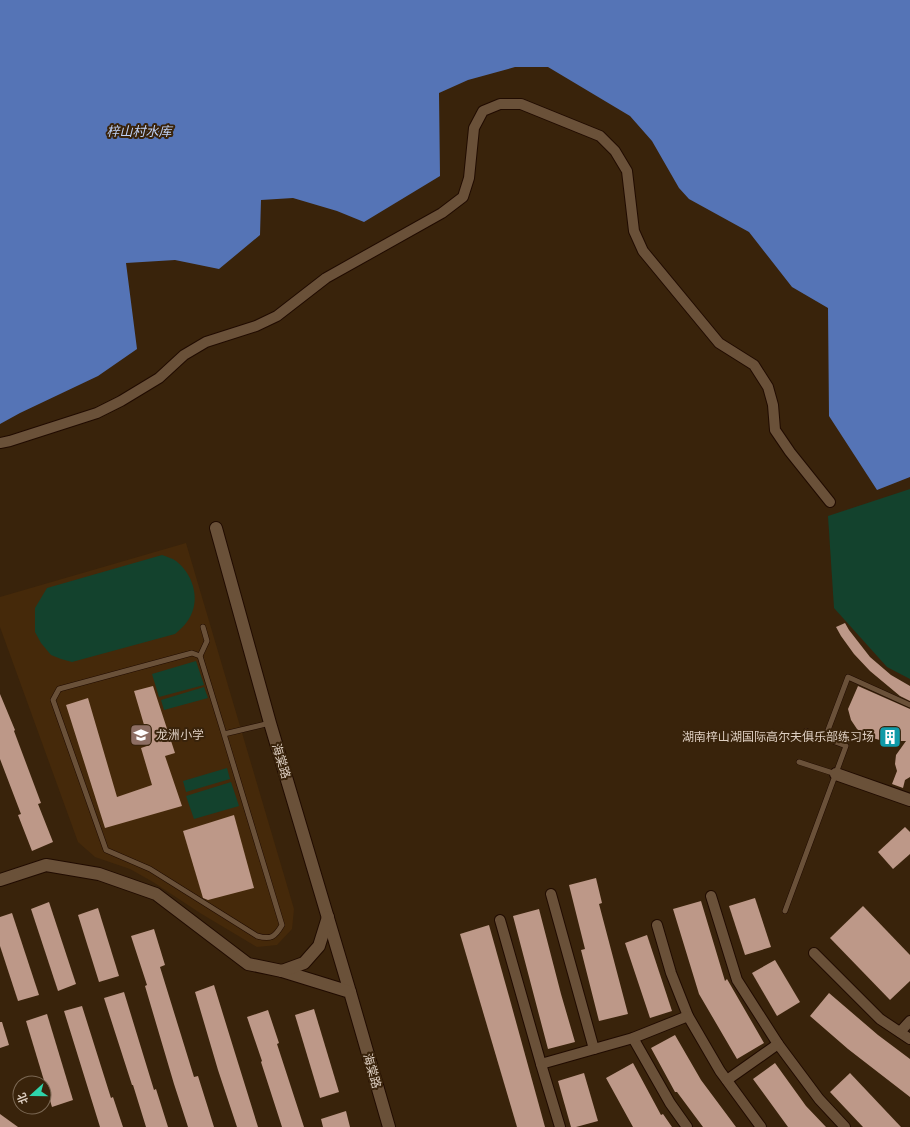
<svg xmlns="http://www.w3.org/2000/svg" width="910" height="1127" font-family="Helvetica,'Noto Sans SC',sans-serif">
	<style>
		.built { fill: #45290a }
		.green { fill: #13422d }
		.water { fill: #5574b6 }
		.building { fill: #bd9888 }
		.lines { fill: none; stroke-linecap: round; stroke-linejoin: round }
		.lane-casing { stroke: #200b00; stroke-width: 6 }
		.street-casing { stroke: #200b00; stroke-width: 12 }
		.secondary-casing { stroke: #200b00; stroke-width: 14 }
		.lane { stroke: #6a5139; stroke-width: 5 }
		.street { stroke: #6a5139; stroke-width: 10 }
		.secondary { stroke: #6a5139; stroke-width: 12 }
		.labels { text-anchor: middle; dominant-baseline: central; stroke-width: 4; stroke-linejoin: round; paint-order: stroke }
		.poi-label { font-size: 12px; fill: #decfc2; stroke: #39230b; text-anchor: start }
		.street-label { font-size: 12px; fill: #decfc2; stroke: #39230b }
		.water-label { font-size: 13px; font-style: italic; fill: #bed1f6; stroke: #39230b }
	</style>
	<rect width="100%" height="100%" fill="#39230b"/>
	<polygon class="built" points="186,543 294,909 292,929 277,945 257,947 200,913 153,882 130,869 95,857 78,842 0,627 0,597"/>
	<g class="green">
		<polygon points="910,489 910,679 887,667 834,608 828,516"/>
		<path d="M162,555C167,557 172,558 176,561C192,573 200,597 191,615C188,622 182,628 175,634L72,662L61,659L51,655L41,643L35,632V608L47,588Z"/>
		<polygon points="196,661 204,685 159,697 152,674"/>
		<polygon points="204,687 208,698 164,710 161,700"/>
		<polygon points="227,768 230,779 186,792 183,781"/>
		<polygon points="231,782 239,806 194,819 186,796"/>
	</g>
	<polygon class="water" points="0,0 910,0 910,477 877,490 829,416 828,308 792,287 749,232 689,199 679,188 652,141 630,116 548,67 515,67 468,80 439,93 440,176 364,222 337,211 293,198 261,200 260,235 219,269 175,260 126,263 137,349 98,376 20,413 0,424"/>
	<g class="building">
		<polygon points="845,623 849,630 870,657 891,675 910,686 910,701 900,696 870,671 854,654 841,636 836,627"/>
		<polygon points="153,686 175,753 165,756 182,806 105,828 66,705 88,698 117,797 152,785 141,748 150,745 134,691"/>
		<polygon points="858,686 910,709 910,777 905,780 903,788 892,784 897,771 895,764 896,755 906,741 883,741 866,736 857,729 851,720 848,709"/>
		<polygon points="0,694 15,730 14,731 41,803 38,804 53,842 32,851 18,815 21,814 0,759"/>
		<polygon points="234,815 254,888 208,900 203,898 183,831"/>
		<polygon points="905,827 910,832 910,854 893,869 878,852"/>
		<polygon points="596,878 602,903 599,904 628,1014 599,1021 581,950 585,949 569,885"/>
		<polygon points="755,898 771,947 745,955 729,906"/>
		<polygon points="701,901 725,981 727,979 764,1043 737,1059 699,994 673,909"/>
		<polygon points="49,902 76,984 58,991 31,909"/>
		<polygon points="863,906 910,955 910,981 890,1000 830,938"/>
		<polygon points="98,908 119,976 99,982 78,915"/>
		<polygon points="539,909 561,994 575,1042 548,1049 513,916"/>
		<polygon points="12,913 39,995 18,1001 0,946 0,917"/>
		<polygon points="489,925 510,1000 545,1127 517,1127 460,934"/>
		<polygon points="154,929 165,965 160,967 194,1077 198,1076 214,1127 188,1127 174,1084 145,986 147,985 131,936"/>
		<polygon points="647,935 672,1011 650,1018 625,943"/>
		<polygon points="775,960 800,1002 777,1016 752,973"/>
		<polygon points="214,985 235,1053 258,1127 237,1127 218,1070 195,992"/>
		<polygon points="124,992 154,1090 156,1089 168,1127 146,1127 133,1085 132,1085 104,998"/>
		<polygon points="829,993 878,1035 910,1059 910,1097 848,1049 810,1016"/>
		<polygon points="82,1006 111,1098 113,1097 123,1127 100,1127 64,1011"/>
		<polygon points="314,1009 339,1092 320,1098 295,1015"/>
		<polygon points="268,1010 279,1043 277,1044 304,1127 282,1127 261,1062 262,1061 247,1017"/>
		<polygon points="47,1014 73,1100 52,1107 26,1021"/>
		<polygon points="0,1022 2,1022 9,1045 0,1048"/>
		<polygon points="675,1035 701,1080 736,1127 703,1127 677,1092 675,1092 651,1048"/>
		<polygon points="633,1063 661,1115 663,1114 672,1127 633,1127 606,1078"/>
		<polygon points="775,1063 806,1106 826,1127 788,1127 753,1079"/>
		<polygon points="584,1073 598,1121 576,1127 571,1127 558,1081"/>
		<polygon points="850,1073 901,1127 863,1127 830,1092"/>
		<polygon points="346,1111 350,1127 323,1127 321,1119"/>
		<polygon points="0,1114 18,1127 0,1127"/>
	</g>
	<g class="lines">
		<g class="lane-casing">
			<g id="lane">
				<polyline points="200,656 207,641 203,627"/>
				<path d="M224,734L282,925C275,937 271,940 257,936L150,869L106,850L53,700L59,689L192,653L200,656L224,734L270,723"/>
				<polyline points="825,738 848,677 910,705"/>
				<polyline points="799,762 836,774"/>
				<polyline points="785,911 846,746 806,731"/>
			</g>
		</g>
		<g class="street-casing">
			<g id="street">
				<polyline points="0,443 10,441 97,413 121,401 159,378 184,355 206,342 256,326 277,316 326,278 442,213 463,197 469,178 474,128 483,111 500,104 521,104 600,136 615,151 627,171 634,231 643,251 719,343 754,365 768,387 773,405 775,430 790,452 830,502"/>
				<polyline points="551,894 594,1049"/>
				<polyline points="711,896 737,980 778,1044 819,1099 845,1127"/>
				<polyline points="500,920 541,1064"/>
				<polyline points="657,925 671,973 688,1016 720,1071 761,1127"/>
				<polyline points="814,953 880,1019 910,1039"/>
				<polyline points="900,1032 910,1021"/>
				<polyline points="633,1038 670,1103 687,1127"/>
				<polyline points="727,1080 778,1044"/>
				<polyline points="560,1127 541,1064 633,1038 688,1016"/>
			</g>
		</g>
		<g class="secondary-casing">
			<g id="secondary">
				<polyline points="216,528 270,723 350,992"/>
				<polyline points="836,774 910,800"/>
				<polyline points="0,880 46,865 99,874 156,894 248,964 282,971 350,992 389,1127"/>
				<polyline points="282,971 304,963 319,946 328,917"/>
			</g>
		</g>
		<use href="#lane" class="lane"/>
		<use href="#street" class="street"/>
		<use href="#secondary" class="secondary"/>
	</g>
	<defs>
		<g id="school-square" transform="scale(1.15)"><rect x="-9" y="-9" width="18" height="18" rx="4" fill="#8d6e63" stroke="#39230b"/><path d="M0-5L7-2L0 1L-7-2ZM-4 1L0 2.5L4 1V4Q0 6-4 4Z" fill="#fff"/></g>
		<g id="building-square" transform="scale(1.15)"><rect x="-9" y="-9" width="18" height="18" rx="4" fill="#0f9aa8" stroke="#39230b"/><path d="M-4-6H4V6H1V3H-1V6H-4ZM-2.5-4.3h1.7v1.8h-1.7ZM.8-4.3h1.7v1.8H.8ZM-2.5-1h1.7V.8h-1.7ZM.8-1h1.7V.8H.8Z" fill="#fff"/></g>
	</defs>
	<g fill-rule="evenodd">
		<use href="#school-square" x="141" y="735"/>
		<use href="#building-square" x="890" y="737"/>
	</g>
	<g class="labels">
		<g class="poi-label">
			<text x="156" y="735">龙洲小学</text>
			<text x="874" y="737" text-anchor="end">湖南梓山湖国际高尔夫俱乐部练习场</text>
		</g>
		<g class="street-label">
			<text transform="translate(281 761) rotate(73)">海棠路</text>
			<text transform="translate(372 1071) rotate(74)">海棠路</text>
		</g>
		<g class="water-label">
			<text x="139" y="131">梓山村水库</text>
		</g>
	</g>
	<g transform="translate(32 1095) rotate(249)"><circle r="19" fill="#39230b" stroke="#7b6854"/>
	<path d="M0-3L7 15L0 10L-7 15Z" fill="#2ed4aa"/>
	<text y="-6" font-size="11" font-weight="bold" text-anchor="middle" fill="#decfc2">北</text>
	</g>
</svg>
